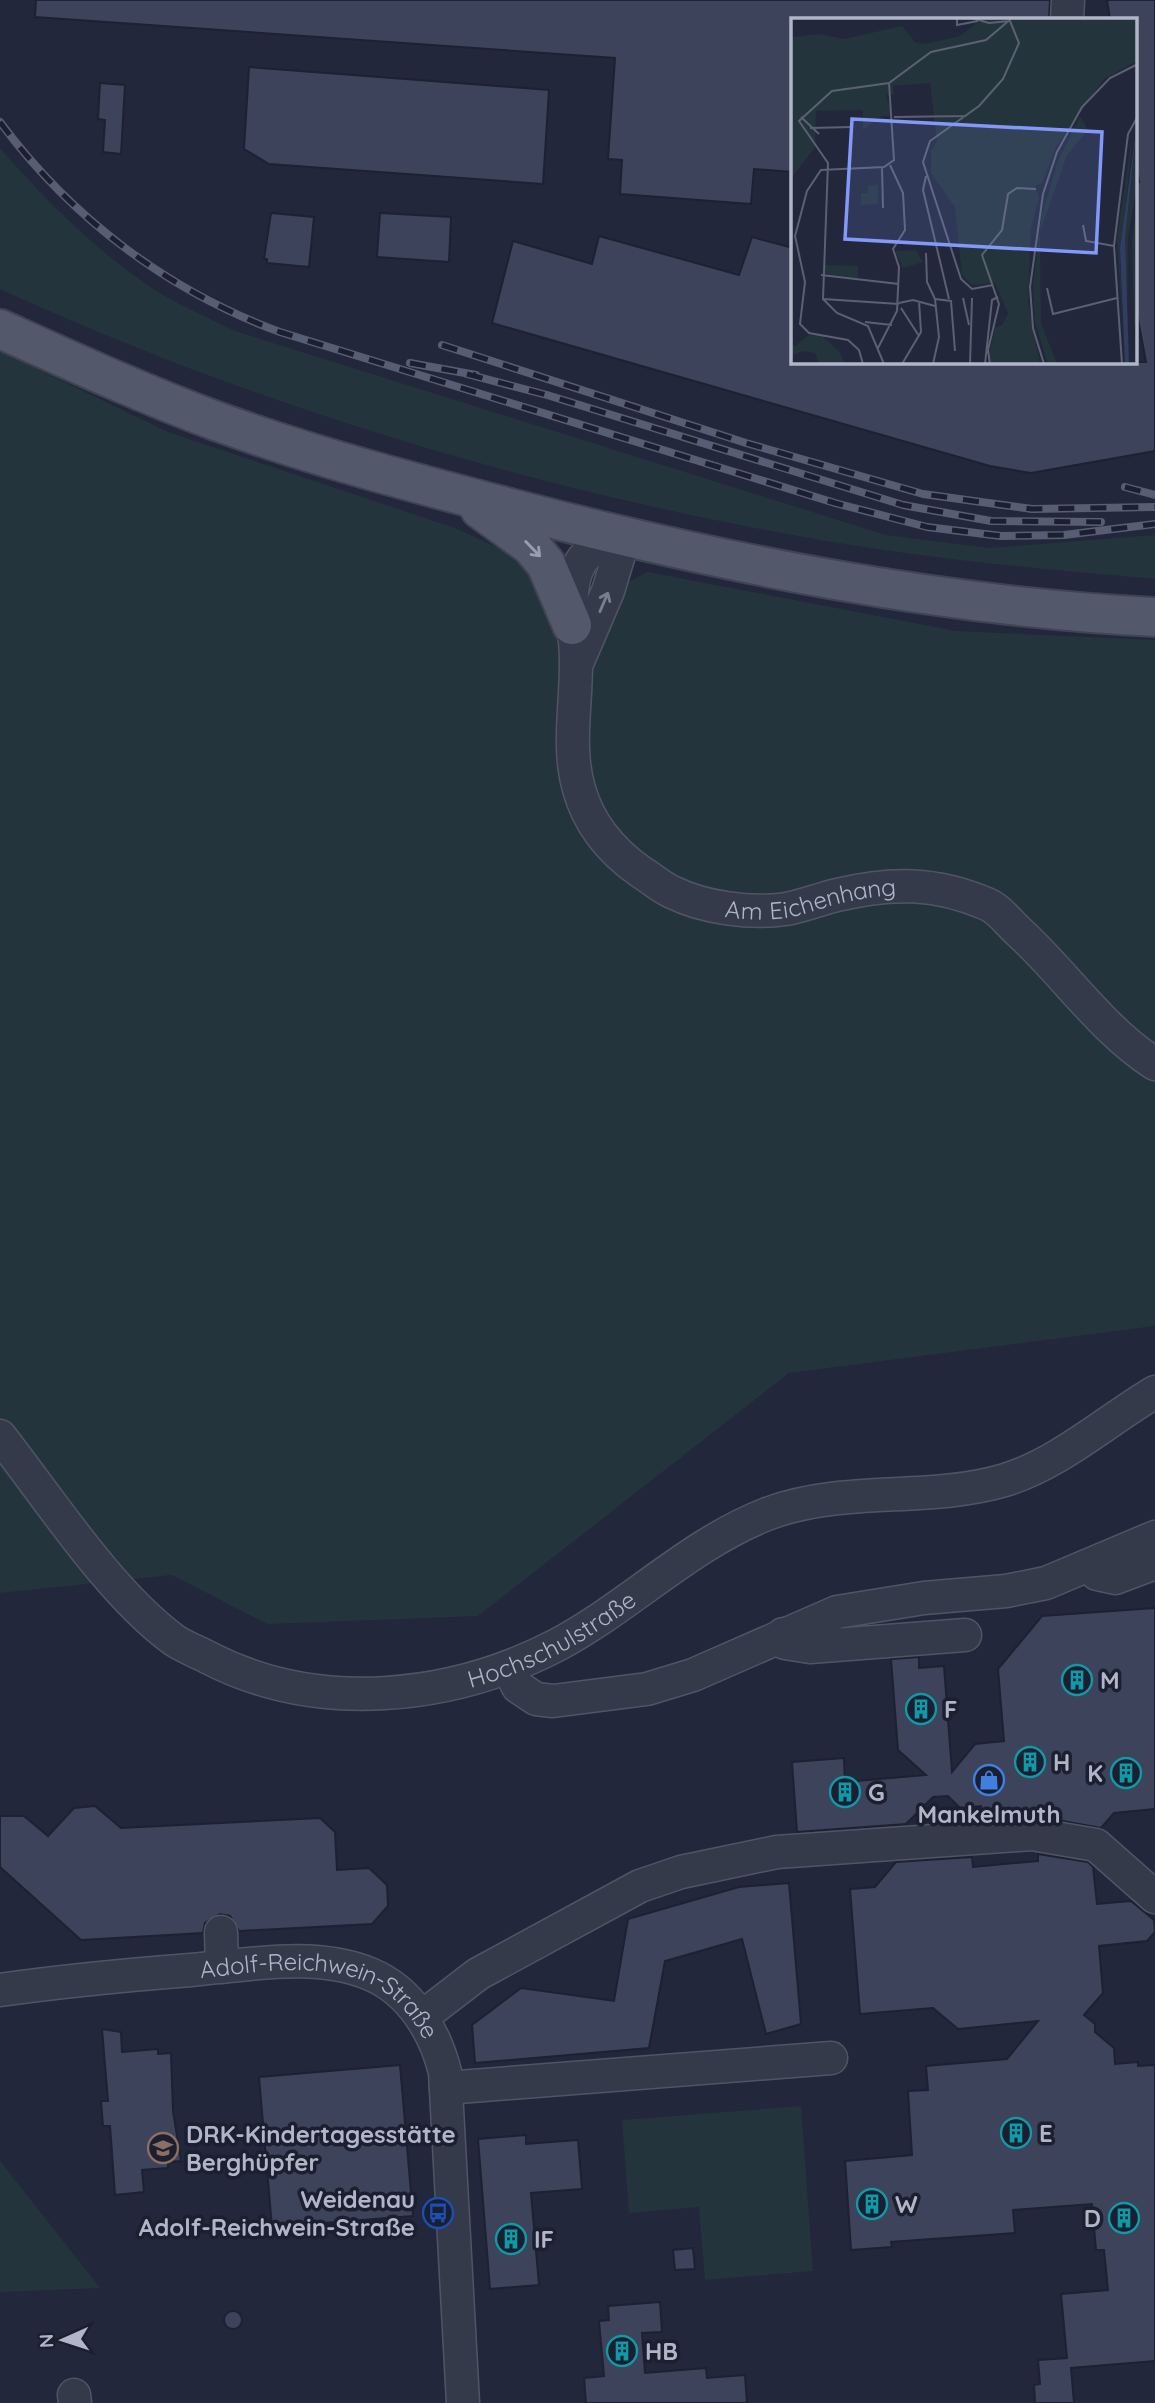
<svg xmlns="http://www.w3.org/2000/svg" width="1155" height="2403" font-family="Quicksand,sans-serif">
	<style>
		.green { fill: #24343c }
		.building { fill: #3d435b; stroke: #1d2132; stroke-width: 2 }
		.lines { fill: none; stroke-linecap: round; stroke-linejoin: round }
		.minor-casing { stroke: #505566; stroke-width: 35 }
		.major-casing { stroke: #3f4354; stroke-width: 42 }
		.minor { stroke: #353a4b; stroke-width: 32 }
		.major { stroke: #53596b; stroke-width: 38 }
		.rail-casing { stroke: #575d72; stroke-width: 8 }
		.rail { stroke: #1b1f30; stroke-width: 5; stroke-dasharray: 16; stroke-linecap: butt }
		.oneway { stroke: #999eb0 }
		.oneway2 { stroke: #797e8f }
		.labels { text-anchor: middle; dominant-baseline: central; stroke-width: 7; stroke-linejoin: round; paint-order: stroke }
		.street-label { font-size: 24px; fill: #b0b5c7; stroke: #1b1f30 }
		.poi-label { font-size: 24px; font-weight: bold; fill: #b0b5c7; stroke: #1b1f30; text-anchor: start }
		.inset-road { fill: none; stroke: #5b6073; stroke-width: 2 }
		.view { fill: #8399fa; fill-opacity: 0.15; stroke: #8399fa; stroke-width: 3.5 }
		.inset-edge { fill: none; stroke: #b0b5c7; stroke-width: 3.5 }
	</style>
	<rect width="100%" height="100%" fill="#22273b"/>
	<g class="green">
		<path d="M0,148C47,202 98,253 158,292C182,307 210,318 235,331L886,535L989,548L1155,535V579C1041,569 927,559 815,539C539,491 255,406 0,289Z"/>
		<polygon points="0,351 168,432 455,528 516,556 538,587 548,622 648,572 956,631 1155,640 1155,1326 789,1373 478,1616 267,1624 172,1575 0,1593"/>
		<polygon points="801,2106 813,2271 705,2280 699,2207 629,2213 622,2120"/>
		<polygon points="0,2161 100,2288 0,2292"/>
	</g>
	<g class="building">
		<polygon points="36,0 1050,0 1049,19 793,19 793,172 754,169 751,204 620,194 622,160 608,159 615,58 35,17"/>
		<polygon points="1107,0 1155,0 1155,451 1031,473 990,466 492,323 513,241 592,264 599,236 739,275 752,237 793,248 793,362 1146,362 1136,309 1136,183 1139,182 1136,165 1136,19 1110,19"/>
		<polygon points="249,67 549,90 543,184 269,164 244,149"/>
		<polygon points="100,83 125,85 121,154 103,152 105,120 98,119"/>
		<polygon points="271,213 314,217 309,267 267,263 267,259 264,259"/>
		<polygon points="380,213 451,217 449,262 377,257"/>
		<polygon points="1155,1608 1155,1809 1114,1813 1101,1828 1035,1816 981,1819 981,1806 960,1808 948,1796 933,1797 906,1824 797,1832 792,1762 844,1758 845,1782 926,1775 898,1750 891,1659 919,1657 919,1668 944,1666 952,1772 975,1744 1004,1741 998,1669 1042,1616"/>
		<polygon points="95,1806 121,1828 320,1818 335,1832 337,1870 369,1868 387,1885 388,1906 372,1924 239,1931 230,1916 220,1914 205,1923 203,1933 81,1940 0,1867 0,1816 24,1816 48,1836 74,1808"/>
		<polygon points="1038,1854 1088,1862 1093,1867 1097,1904 1131,1901 1154,1920 1155,1932 1147,1941 1099,1946 1103,1993 1084,2015 1095,2024 1095,2032 1114,2048 1115,2064 1138,2062 1138,2066 1155,2065 1155,2361 1071,2368 1074,2403 1035,2403 1034,2385 1040,2384 1038,2360 1067,2358 1061,2294 1108,2290 1104,2250 1096,2250 1092,2204 1013,2210 1015,2233 891,2242 892,2247 851,2250 846,2174 845,2161 912,2155 908,2091 928,2090 926,2066 1007,2059 1038,2021 958,2029 933,2008 860,2014 850,1889 875,1887 896,1862 972,1857 973,1867 1038,1861"/>
		<polygon points="789,1883 801,2024 766,2034 742,1939 665,1961 649,2048 475,2063 472,2025 521,1988 614,2001 628,1919 739,1887"/>
		<polygon points="102,2029 121,2032 122,2052 158,2049 158,2054 171,2053 173,2111 181,2161 168,2162 168,2168 142,2170 144,2192 115,2195 110,2126 103,2126 101,2101 108,2101"/>
		<polygon points="400,2065 413,2216 272,2227 259,2077"/>
		<polygon points="526,2135 526,2144 578,2140 582,2189 531,2193 539,2285 490,2289 478,2139"/>
		<polygon points="693,2248 695,2269 675,2270 673,2250"/>
		<polygon points="660,2302 662,2332 642,2333 645,2373 706,2368 707,2378 745,2375 747,2403 586,2403 584,2378 604,2376 599,2321 609,2320 608,2306"/>
		<circle cx="233" cy="2320" r="9"/>
	</g>
	<g class="lines">
		<g class="minor-casing">
			<g id="minor">
				<polyline points="1067,19 1068,0"/>
				<path id="s1" d="M624,538C614,542 599,545 590,552C566,570 571,616 575,642C580,691 565,741 579,789C589,825 611,851 641,872C651,878 661,887 672,892C704,908 751,914 786,909C803,906 820,899 837,895C892,882 935,882 987,904C999,909 1009,923 1019,932C1065,974 1102,1030 1155,1064"/>
				<polyline points="578,661 608,591 624,538"/>
				<path id="s2" d="M0,1436C50,1500 109,1592 174,1640C184,1647 198,1652 209,1658C318,1714 451,1700 557,1645C630,1606 690,1544 767,1514C843,1485 928,1503 1005,1480C1060,1463 1106,1421 1155,1392"/>
				<polyline points="1097,1574 1115,1578 1155,1563"/>
				<polyline points="783,1634 785,1643 810,1647 965,1635"/>
				<polyline points="508,1667 518,1687 536,1699 553,1701 647,1689 693,1675 837,1612 924,1598 1006,1591 1046,1583 1155,1537"/>
				<polyline points="221,1932 222,1967"/>
				<path id="s3" d="M0,1990C63,1981 127,1975 191,1970C248,1965 316,1951 370,1974C411,1991 435,2032 445,2072L463,2403"/>
				<polyline points="422,2017 478,1974 640,1886 681,1872 777,1852 1032,1834 1096,1845 1155,1897"/>
				<polyline points="446,2088 831,2058"/>
				<polyline points="74,2395 75,2403"/>
			</g>
		</g>
		<g class="major-casing">
			<g id="major">
				<path d="M0,329C71,361 143,394 216,421C312,456 411,482 510,508C721,563 937,606 1155,617"/>
				<polyline points="480,509 531,546 546,564 572,625"/>
			</g>
		</g>
		<use href="#minor" class="minor"/>
		<use href="#major" class="major"/>
		<g class="rail-casing">
			<g id="rail">
				<path d="M0,122C71,218 168,291 280,332L835,503L927,527L1001,536L1064,535L1155,524"/>
				<polyline points="442,345 746,443 923,494 1032,509 1155,507"/>
				<polyline points="410,363 476,375"/>
				<polyline points="467,374 547,395 903,505 991,521 1101,522"/>
				<polyline points="1125,487 1155,495"/>
			</g>
		</g>
		<use href="#rail" class="rail"/>
	</g>
	<defs><path id="oneway-shaft" d="M-6 0H5M1.5-3L5.5 0L1.5 3" fill="none" stroke-width="1.6" stroke-linecap="round" stroke-linejoin="round" transform="scale(1.75)"/></defs>
	<use class="oneway" href="#oneway-shaft" transform="translate(533 549) rotate(46)"/>
	<use class="oneway2" href="#oneway-shaft" transform="translate(604 602) rotate(-67)"/>
	<defs>
		<g id="building-ring" transform="scale(1.575)"><circle r="9.5" fill="#1b1f30" stroke="#0f9aa8" stroke-width="1.5"/><path d="M-4-6H4V6H1V3H-1V6H-4ZM-2.5-4.3h1.7v1.8h-1.7ZM.8-4.3h1.7v1.8H.8ZM-2.5-1h1.7V.8h-1.7ZM.8-1h1.7V.8H.8Z" fill="#0f9aa8"/></g>
		<g id="shop-ring" transform="scale(1.575)"><circle r="9.5" fill="#1b1f30" stroke="#3f7fe0" stroke-width="1.5"/><path d="M-5-2.5h2.3a2.7 3.5 0 0 1 5.4 0H5L5.5 6h-11ZM-1.5-2.5h3a1.5 2.3 0 0 0-3 0Z" fill="#3f7fe0"/></g>
		<g id="school-ring" transform="scale(1.575)"><circle r="9.5" fill="#1b1f30" stroke="#8d6e63" stroke-width="1.5"/><path d="M0-5L7-2L0 1L-7-2ZM-4 1L0 2.5L4 1V4Q0 6-4 4Z" fill="#8d6e63"/></g>
		<g id="bus-ring" transform="scale(1.575)"><circle r="9.5" fill="#1b1f30" stroke="#1a4fb4" stroke-width="1.5"/><path d="M-5-6H5V4H4V6H2V4H-2V6H-4V4H-5ZM-3.5-4V0h7V-4ZM-3.5 1.2v1.5H-2V1.2ZM2 1.2v1.5H3.5V1.2Z" fill="#1a4fb4"/></g>
	</defs>
	<g fill-rule="evenodd">
		<use href="#building-ring" x="1077" y="1680"/>
		<use href="#building-ring" x="921" y="1709"/>
		<use href="#building-ring" x="1030" y="1762"/>
		<use href="#building-ring" x="1126" y="1773"/>
		<use href="#shop-ring" x="989" y="1780"/>
		<use href="#building-ring" x="845" y="1792"/>
		<use href="#building-ring" x="1016" y="2133"/>
		<use href="#school-ring" x="163" y="2148"/>
		<use href="#building-ring" x="872" y="2204"/>
		<use href="#bus-ring" x="438" y="2213"/>
		<use href="#building-ring" x="1124" y="2218"/>
		<use href="#building-ring" x="511" y="2239"/>
		<use href="#building-ring" x="622" y="2351"/>
	</g>
	<g class="labels">
		<g class="street-label">
			<text stroke="none"><textPath href="#s1" startOffset="565">Am Eichenhang</textPath></text>
			<text stroke="none"><textPath href="#s2" startOffset="667">Hochschulstraße</textPath></text>
			<text stroke="none"><textPath href="#s3" startOffset="332">Adolf-Reichwein-Straße</textPath></text>
		</g>
		<g class="poi-label">
			<text x="1100" y="1680">M</text>
			<text x="944" y="1709">F</text>
			<text x="1053" y="1762">H</text>
			<text x="1103" y="1773" text-anchor="end">K</text>
			<text x="868" y="1792">G</text>
			<text x="989" y="1814" text-anchor="middle">Mankelmuth</text>
			<text x="1039" y="2133">E</text>
			<text x="186" y="2134">DRK-Kindertagesstätte<tspan x="186" dy="28">Berghüpfer</tspan></text>
			<text x="415" y="2199" text-anchor="end">Weidenau<tspan x="415" dy="28">Adolf-Reichwein-Straße</tspan></text>
			<text x="895" y="2204">W</text>
			<text x="1101" y="2218" text-anchor="end">D</text>
			<text x="534" y="2239">IF</text>
			<text x="645" y="2351">HB</text>
		</g>
	</g>
	<g transform="translate(791 18)">
		<rect width="346" height="346" fill="#22273b"/>
		<path d="M193,0H346V43L313,61L265,129L251,165L244,168L248,179L240,210L237,284L249,346H201L198,337L204,310L212,306L217,295L204,265L181,267L171,257L164,189L140,155V133L146,123L139,65L102,68L103,76L95,77L101,98H91L72,112V92L25,93L24,129L0,161V19L29,16L53,21L111,8L124,24L134,26L169,18ZM289,98L297,112L276,137L249,214L250,305L266,346H257L244,304L242,267L251,196L267,143ZM343,106L329,243L332,314L326,220ZM346,114V168L337,218L336,313L334,220ZM87,167V186L70,187V175H77V168ZM346,185L347,307H343L341,223ZM125,232L132,244L112,250L104,233ZM34,247L67,248V260L34,256ZM18,317L31,318L49,334L54,346H28L24,335L11,333L0,338V326L4,328Z" fill="#24343c"/>
		<path d="M346,106L334,220L338,346H334L329,231Z" fill="#333d61"/>
		<path class="inset-road" d="M166,0V7L187,3M181,0L198,5L219,3M10,99L28,116M103,99L175,98M19,110L61,109M91,149L92,190M135,158L132,172L158,281M292,207L295,223L323,228M135,235L136,264L144,281M30,257L108,266M202,267L181,271L170,261L132,144L139,123L188,88L212,61L228,25L219,3M256,270L262,296L326,280M172,280L178,307M32,281L108,286M144,281L160,283L164,333M108,285L122,282L144,288M110,290L128,318M74,304L101,307M87,330L106,293L108,249L102,231L114,212L112,175L99,147M72,346L68,332L57,322L18,315L9,306L14,264L4,218L16,173L30,152L93,149L103,142L98,65M93,346L77,308L46,295L32,281L37,145L8,103L41,73L98,65L140,34L195,22L221,0M111,346L130,314L128,283M142,346L148,319L144,281M179,346L181,280M194,346L201,282L207,279M199,346L197,332L208,286L191,237L211,212L217,176L226,170L245,171M253,346L242,310L239,269L252,176L266,134L291,89L319,60L347,46M331,346L323,228L337,116L347,98"/>
		<path class="view" d="M61,101L311,114L305,235L54,221Z"/>
		<rect width="346" height="346" class="inset-edge"/>
	</g>
	<g transform="translate(63 2340) rotate(267)" stroke="#1b1f30" stroke-width="5" paint-order="stroke">
	<path d="M0-5L12 26L0 18L-12 26Z" fill="#b0b5c7"/>
	<text y="-10" font-size="19" font-weight="bold" text-anchor="middle" fill="#b0b5c7">N</text>
	</g>
</svg>
